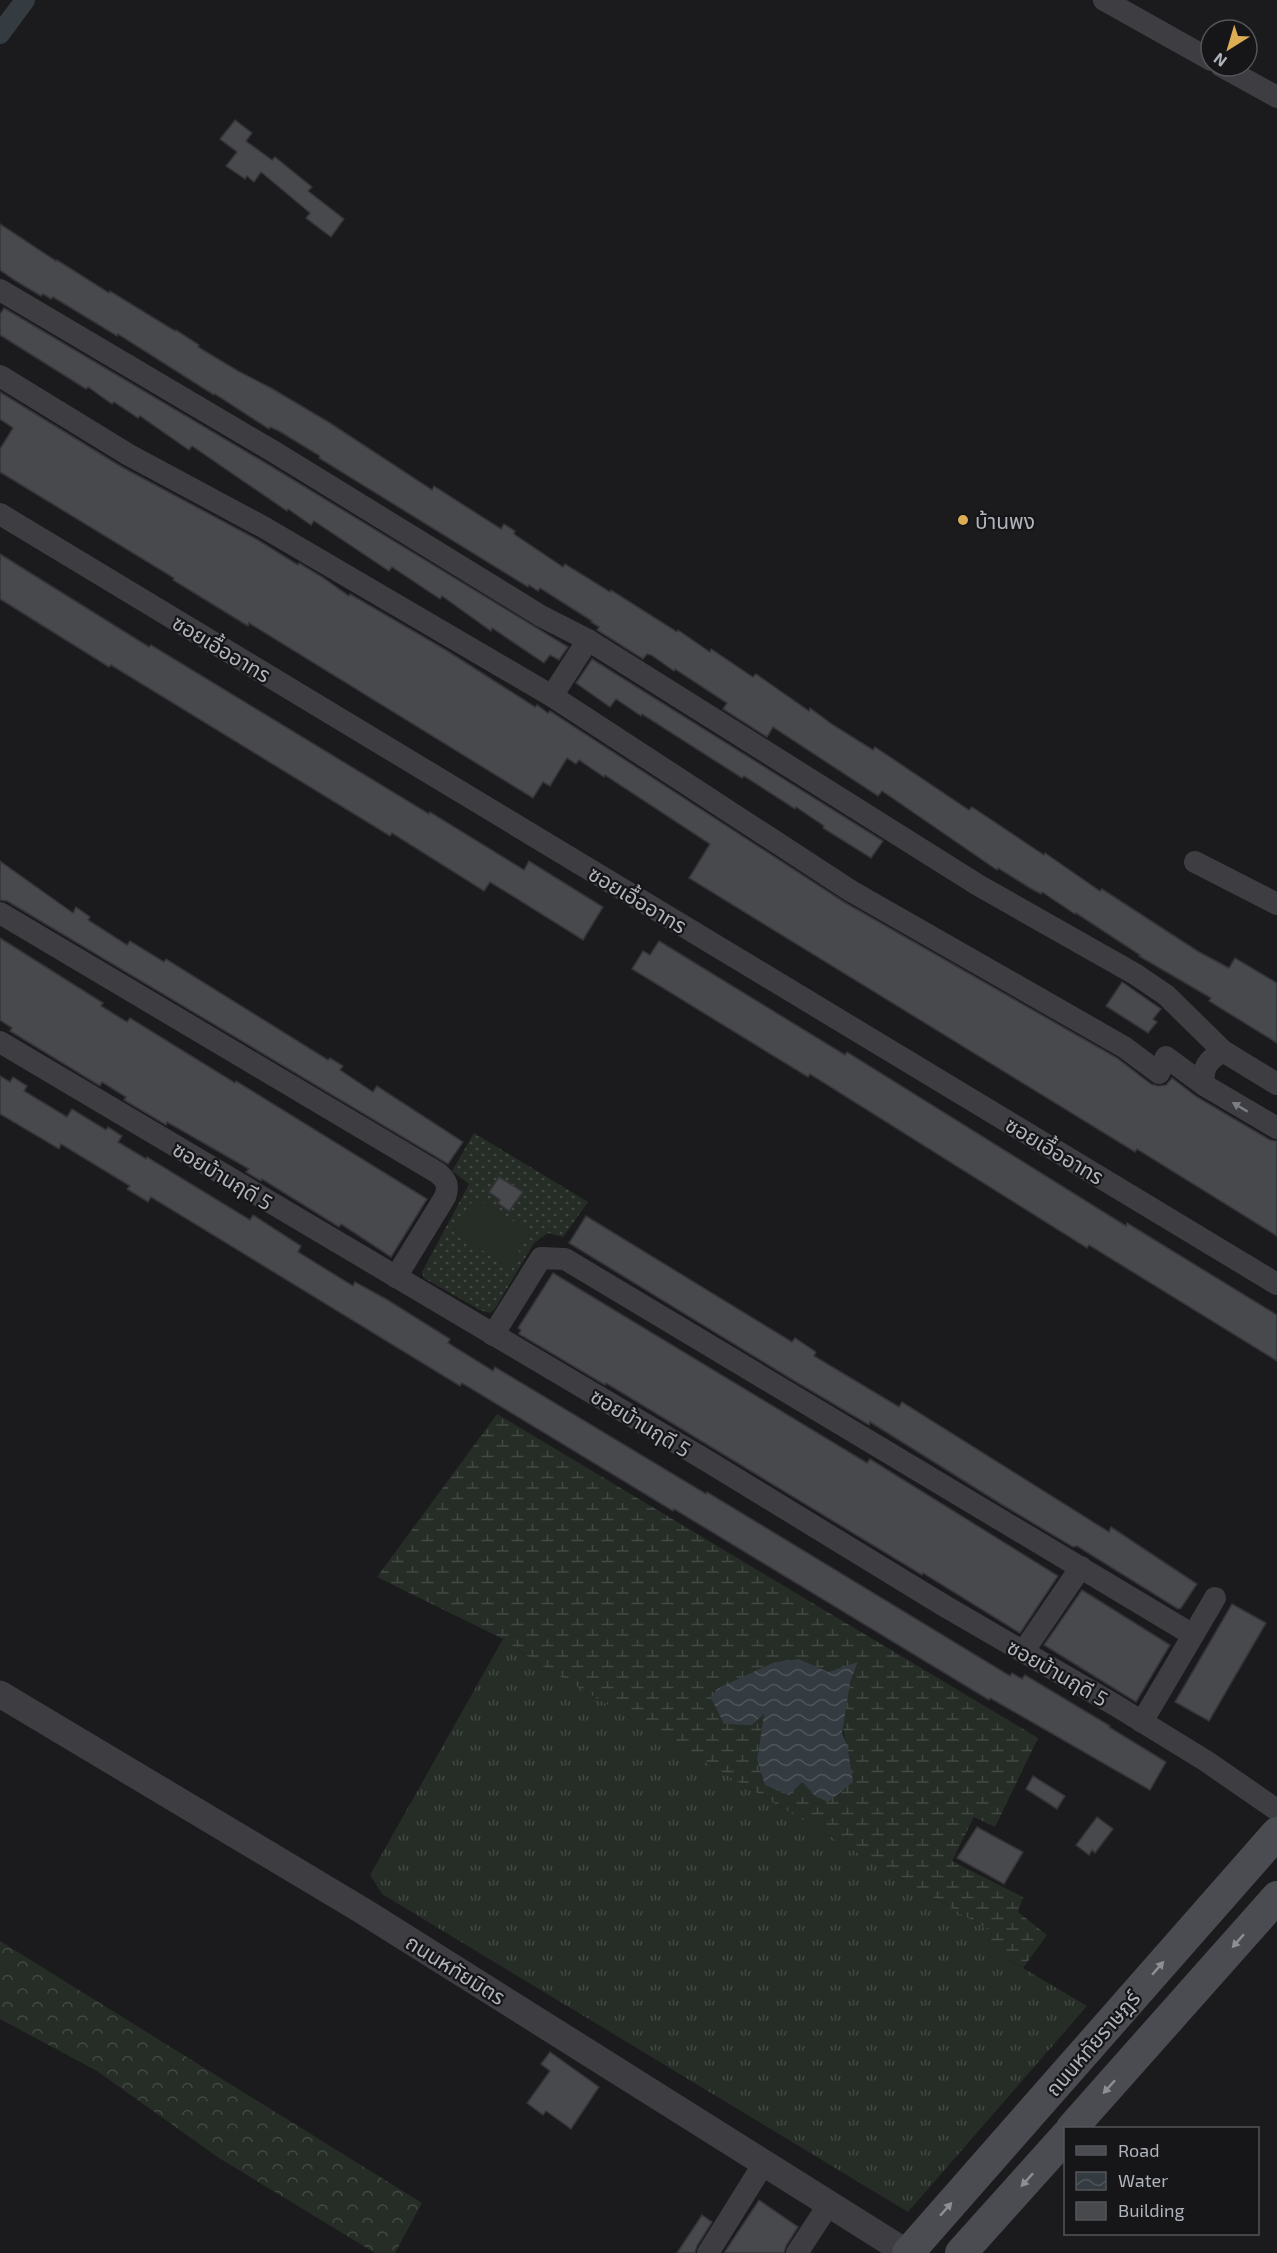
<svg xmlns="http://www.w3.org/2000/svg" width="1277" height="2253" font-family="'Exo 2','Noto Sans Thai',sans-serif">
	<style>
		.grass { fill: url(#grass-tufts) }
		.forest { fill: url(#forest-crowns) }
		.wetland { fill: url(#wetland-marsh); fill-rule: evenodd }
		.garden { fill: url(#garden-dots) }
		.pitch { fill: #252d26 }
		.water { fill: url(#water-waves) }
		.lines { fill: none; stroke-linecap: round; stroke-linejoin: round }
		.canal { stroke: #343c42; stroke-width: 20 }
		.building { fill: #48494d; stroke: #353539; stroke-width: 1.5 }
		.minor { stroke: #3d3d42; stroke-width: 22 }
		.tertiary { stroke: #3d3d42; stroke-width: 27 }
		.secondary { stroke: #4b4c51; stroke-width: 32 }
		.oneway { fill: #7c7e85 }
		.oneway2 { fill: #8c8f96 }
		.poi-dot { fill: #ddad53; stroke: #161618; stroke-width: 2 }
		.labels { text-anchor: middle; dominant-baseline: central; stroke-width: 4.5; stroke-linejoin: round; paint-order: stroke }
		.poi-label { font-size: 21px; fill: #afb3bb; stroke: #161618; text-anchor: start }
		.street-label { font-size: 21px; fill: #afb3bb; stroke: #161618 }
	</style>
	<defs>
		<pattern id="grass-tufts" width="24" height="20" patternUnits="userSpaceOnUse" patternTransform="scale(1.5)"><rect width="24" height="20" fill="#252d26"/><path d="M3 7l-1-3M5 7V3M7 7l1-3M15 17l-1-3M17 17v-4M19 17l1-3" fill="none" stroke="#424944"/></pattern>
		<pattern id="forest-crowns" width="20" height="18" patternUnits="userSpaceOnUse" patternTransform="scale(1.5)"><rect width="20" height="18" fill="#252d26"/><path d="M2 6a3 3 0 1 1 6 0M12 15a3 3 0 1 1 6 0" fill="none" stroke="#424944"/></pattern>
		<pattern id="wetland-marsh" width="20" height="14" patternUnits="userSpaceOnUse" patternTransform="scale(1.5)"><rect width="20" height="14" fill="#252d26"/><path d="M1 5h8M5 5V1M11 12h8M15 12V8" fill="none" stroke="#424944"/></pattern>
		<pattern id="garden-dots" width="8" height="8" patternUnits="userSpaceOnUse" patternTransform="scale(1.5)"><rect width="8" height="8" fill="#252d26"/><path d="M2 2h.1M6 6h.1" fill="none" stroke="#424944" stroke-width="1.8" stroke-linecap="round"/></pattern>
		<pattern id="water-waves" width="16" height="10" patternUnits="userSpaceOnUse" patternTransform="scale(1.5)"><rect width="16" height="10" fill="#343c42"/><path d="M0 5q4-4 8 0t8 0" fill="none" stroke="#4f565b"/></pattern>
	</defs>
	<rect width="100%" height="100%" fill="#1b1b1d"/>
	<polygon class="grass" points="503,1639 539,1664 992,1932 987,1947 1087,2006 908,2212 382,1894 370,1875"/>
	<polygon class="forest" points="0,1941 422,2203 395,2253 375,2253 219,2158 97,2071 0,2019"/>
	<path class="wetland" d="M497,1414L1038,1738L995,1827L974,1817L952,1861L1023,1897L1018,1912L1047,1935L1023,1968L987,1947L992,1932L539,1664L503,1639L377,1577ZM799,1659L828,1672L858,1663C848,1687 837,1721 847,1745L815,1796L802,1782L757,1759L764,1713L749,1676L775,1662Z"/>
	<polygon class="garden" points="474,1133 588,1202 563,1237 548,1233 534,1243 495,1309 490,1313 480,1310 424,1278 422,1272 469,1184 452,1171"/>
	<polygon class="pitch" points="475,1197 531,1232 509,1267 453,1232"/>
	<polygon class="water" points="799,1659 828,1672 858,1662 850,1683 842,1733 847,1745 853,1782 828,1802 815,1796 802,1782 789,1795 765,1785 757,1759 764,1714 752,1725 724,1724 711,1698 717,1689 775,1662"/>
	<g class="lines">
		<polyline class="canal" points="0,34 25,0"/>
	</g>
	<g class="building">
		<polygon points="235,120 252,133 246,141 272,160 275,157 312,187 308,191 344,219 331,237 306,218 310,213 261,172 254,182 247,176 245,179 226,166 237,152 220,139"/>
		<polygon points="0,224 56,261 57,260 109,293 110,291 175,331 176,330 199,345 198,347 238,371 271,388 330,423 432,490 434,486 501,529 504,524 515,531 514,534 563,567 565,564 610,592 611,590 677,632 678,630 710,652 711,649 753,677 756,674 809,711 810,708 833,725 873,750 875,747 969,810 972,807 1044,855 1045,853 1100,891 1102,889 1199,952 1229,968 1235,958 1277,983 1277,1043 1209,1001 1211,998 1139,956 1140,955 1076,913 1075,914 1042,892 1041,894 1030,888 998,868 997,870 882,791 878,796 773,727 767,737 723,709 727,703 675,669 674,671 651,655 647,654 643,659 597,630 599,627 591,622 592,621 540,588 538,591 529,585 528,587 319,458 320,456 279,431 270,427 269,429 215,394 214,395 118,334 117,336 53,297 51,299 43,294 41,296 16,281 0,270"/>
		<polygon points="4,308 269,465 568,647 559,660 550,655 544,663 492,628 491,631 442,596 440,599 392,567 389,571 314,521 311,525 288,509 287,511 192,446 189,450 140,416 138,418 114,402 112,404 88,387 86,389 0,335 0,314"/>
		<polygon points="0,392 122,467 258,540 298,565 299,563 322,577 349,596 350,594 446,650 535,707 537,705 548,713 550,711 844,902 1117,1058 1151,1084 1158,1086 1166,1085 1172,1078 1197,1097 1270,1140 1277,1141 1277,1236 1137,1149 1135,1152 689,878 710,844 605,775 604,777 579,760 576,764 567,758 550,786 543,782 533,798 249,623 248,626 173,580 174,578 0,472 0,449 13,428 0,419"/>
		<polygon points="0,554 149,647 151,645 429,814 430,812 524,870 529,861 603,907 583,940 490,882 484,891 392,833 390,836 111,665 109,667 0,599"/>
		<polygon points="592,659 883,841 871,858 823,828 824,826 796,807 795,809 744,776 742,778 642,714 641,716 616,699 610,707 576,683"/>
		<polygon points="0,861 73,913 76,907 90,917 88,920 127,945 130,941 164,962 166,959 328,1060 330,1058 343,1066 340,1070 373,1092 377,1086 463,1142 448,1164 7,901 0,900"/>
		<polygon points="0,938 103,1003 101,1006 127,1022 130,1018 235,1083 236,1081 427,1199 391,1257 341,1224 339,1227 262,1179 261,1181 246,1172 249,1169 167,1122 166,1125 124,1100 126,1097 102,1082 100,1086 10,1031 12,1028 0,1020"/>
		<polygon points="659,941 845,1055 847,1052 1126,1226 1127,1223 1277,1315 1277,1361 1089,1245 1087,1248 810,1074 808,1077 632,969 643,951 650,955"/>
		<polygon points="1122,982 1161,1009 1153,1019 1157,1022 1148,1033 1106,1006"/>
		<polygon points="0,1076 10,1082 13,1077 27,1086 24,1091 67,1117 72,1109 106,1130 108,1127 122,1136 118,1142 146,1159 147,1157 250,1220 253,1215 301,1246 298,1252 353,1286 355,1282 386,1299 450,1339 448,1343 493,1371 495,1367 706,1494 707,1492 1010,1676 1012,1673 1022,1679 1025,1675 1110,1726 1109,1727 1166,1762 1150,1790 990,1698 989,1700 674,1509 673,1511 462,1383 460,1386 151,1197 148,1202 127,1189 130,1186 61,1144 59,1149 0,1114"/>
		<polygon points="499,1177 523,1192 509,1211 498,1203 500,1200 489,1192"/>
		<polygon points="586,1216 792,1342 795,1338 816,1352 814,1356 899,1407 902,1402 1109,1532 1111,1527 1197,1584 1181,1608 1178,1609 1077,1546 1073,1547 1001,1504 870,1422 869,1425 793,1380 569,1243"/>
		<polygon points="553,1273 867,1463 870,1459 1058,1576 1020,1633 923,1573 922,1575 606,1383 605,1385 519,1334 521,1330 518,1328"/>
		<polygon points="1082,1590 1170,1645 1136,1702 1044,1645"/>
		<polygon points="1232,1604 1266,1623 1209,1721 1175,1702"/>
		<polygon points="1033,1776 1065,1796 1057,1809 1026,1789"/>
		<polygon points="1097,1817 1113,1829 1095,1853 1092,1850 1089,1855 1076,1845"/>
		<polygon points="977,1827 1023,1852 1004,1884 957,1858"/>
		<polygon points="550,2052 599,2087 571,2129 546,2111 543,2115 527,2103 550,2071 541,2064"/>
		<polygon points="759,2200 798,2227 786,2246 784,2253 724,2253"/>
		<polygon points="702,2215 712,2222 697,2246 695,2253 677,2253"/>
	</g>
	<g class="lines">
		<g class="minor">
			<polyline points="1104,0 1211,60"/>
			<polyline points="1221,66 1277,97"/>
			<polyline points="0,290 276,453 541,616 588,640 978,885 1135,974 1166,995 1223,1051 1277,1084"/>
			<polyline points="0,376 129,455 265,528 552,696 851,891 1124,1047 1159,1073 1166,1057 1204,1085 1277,1128"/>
			<polyline points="0,514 1277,1284"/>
			<polyline points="552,696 588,640"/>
			<polyline points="1195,862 1277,904"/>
			<path d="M0,913L438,1173C447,1181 449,1186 445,1197L396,1277"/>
			<polyline points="0,1042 709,1462 943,1605 1115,1705 1206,1761 1277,1810"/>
			<path d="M1204,1085C1202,1067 1208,1060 1223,1051"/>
			<polyline points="493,1335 541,1258 565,1259 1193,1635"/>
			<polyline points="1023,1652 1081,1567"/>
			<polyline points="1142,1722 1215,1598"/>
			<polyline points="708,2253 764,2163"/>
			<polyline points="797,2253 829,2204"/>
		</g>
		<polyline class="tertiary" points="0,1694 363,1911 907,2253"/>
		<g class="secondary">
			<polyline points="1072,2128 1277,1897"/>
			<polyline points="908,2253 1277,1833"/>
			<polyline points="961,2253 1066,2136"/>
		</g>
	</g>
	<defs><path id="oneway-solid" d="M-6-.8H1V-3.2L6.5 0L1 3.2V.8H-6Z" transform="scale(1.5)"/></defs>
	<use class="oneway" href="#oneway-solid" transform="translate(1240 1107) rotate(-149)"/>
	<g class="oneway2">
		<use href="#oneway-solid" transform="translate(1238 1941) rotate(131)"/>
		<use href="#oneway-solid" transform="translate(1158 1968) rotate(-49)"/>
		<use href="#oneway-solid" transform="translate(1109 2087) rotate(132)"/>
		<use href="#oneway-solid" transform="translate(1027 2180) rotate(132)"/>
		<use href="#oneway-solid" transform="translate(946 2209) rotate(-49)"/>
	</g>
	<circle class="poi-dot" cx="963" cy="520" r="6"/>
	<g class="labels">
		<g class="poi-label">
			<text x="975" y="520">บ้านพง</text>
		</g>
		<g class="street-label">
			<text transform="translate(222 648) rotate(31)">ซอยเอื้ออาทร</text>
			<text transform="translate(638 899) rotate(31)">ซอยเอื้ออาทร</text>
			<text transform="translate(1055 1150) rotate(31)">ซอยเอื้ออาทร</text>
			<text transform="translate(223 1175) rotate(31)">ซอยบ้านฤดี 5</text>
			<text transform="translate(641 1422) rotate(31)">ซอยบ้านฤดี 5</text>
			<text transform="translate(1058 1672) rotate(30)">ซอยบ้านฤดี 5</text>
			<text transform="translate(456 1969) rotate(32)">ถนนหทัยมิตร</text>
			<text transform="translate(1092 2043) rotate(-49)">ถนนหทัยราษฎร์</text>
		</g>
	</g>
	<rect x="1064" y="2127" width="195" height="108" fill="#161618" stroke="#535559" stroke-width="1.5"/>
	<rect x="1076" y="2146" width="30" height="9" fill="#4b4c51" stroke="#535559" stroke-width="1.5"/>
	<text x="1118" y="2157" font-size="18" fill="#afb3bb">Road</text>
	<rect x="1076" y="2172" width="30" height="18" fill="url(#water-waves)" stroke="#535559" stroke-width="1.5"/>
	<text x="1118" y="2187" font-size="18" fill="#afb3bb">Water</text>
	<rect x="1076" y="2202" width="30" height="18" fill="#48494d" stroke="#535559" stroke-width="1.5"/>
	<text x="1118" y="2217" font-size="18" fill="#afb3bb">Building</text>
	<g transform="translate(1229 48) rotate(217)"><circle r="28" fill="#161618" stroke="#535559" stroke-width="1.5"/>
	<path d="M0-4.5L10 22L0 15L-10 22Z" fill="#ddad53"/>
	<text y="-9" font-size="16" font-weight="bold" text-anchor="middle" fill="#afb3bb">N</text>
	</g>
</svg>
